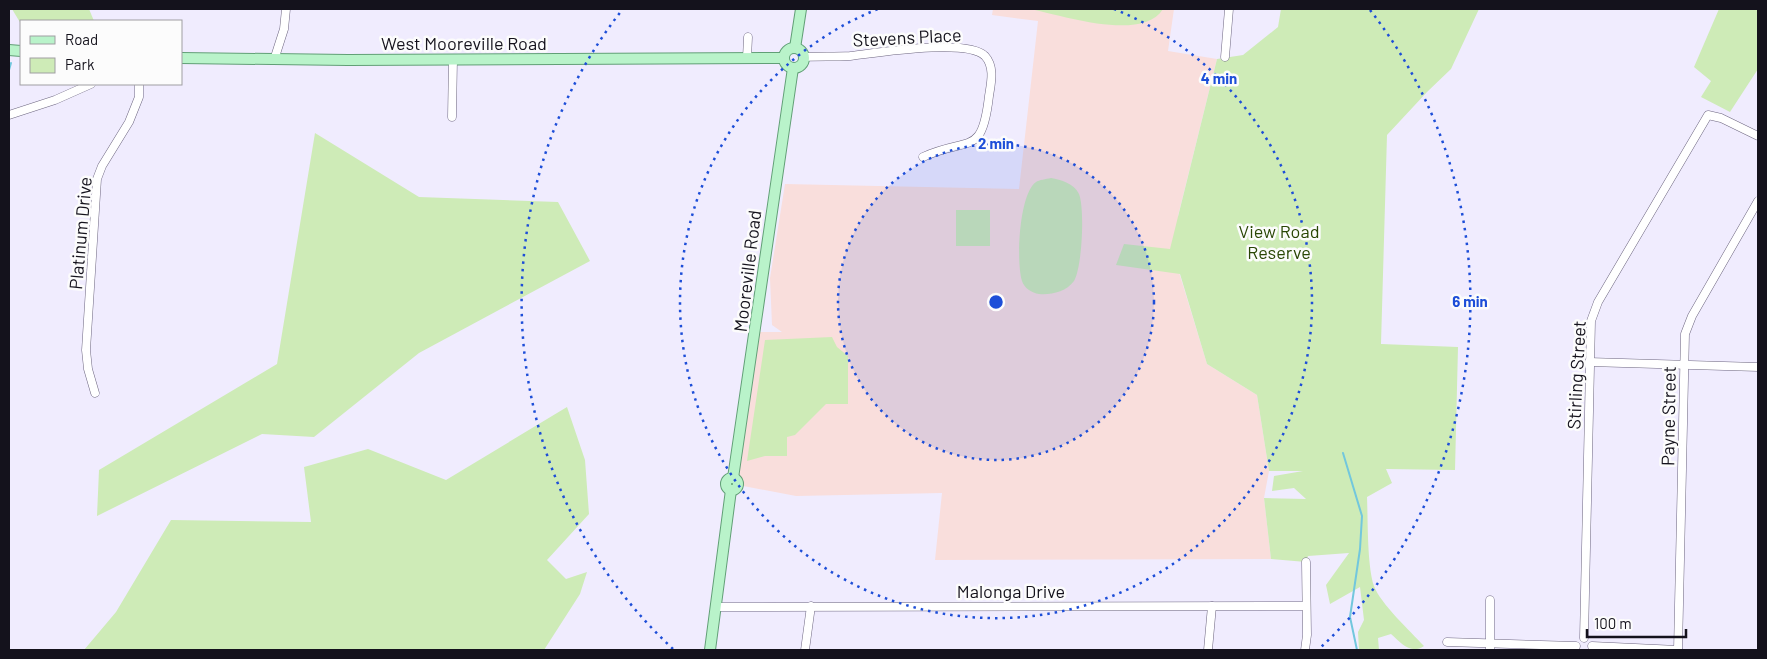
<svg xmlns="http://www.w3.org/2000/svg" width="1767" height="659" font-family="Barlow,sans-serif">
	<style>
		.education { fill: #f9dedc }
		.green { fill: #ceebb7 }
		.lines { fill: none; stroke-linecap: round; stroke-linejoin: round }
		.stream { stroke: #72c7dd; stroke-width: 2 }
		.minor-casing { stroke: #6d6680; stroke-width: 9 }
		.major-casing { stroke: #619f76; stroke-width: 12 }
		.minor { stroke: #fff; stroke-width: 8 }
		.major { stroke: #b9f3ca; stroke-width: 10 }
		.ring { fill: none; stroke: #1d4ed8; stroke-width: 2.5; stroke-dasharray: 2.5 5 }
		.labels { text-anchor: middle; dominant-baseline: central; stroke-width: 5; stroke-linejoin: round; paint-order: stroke }
		.street-label { font-size: 18px; fill: #14121c; stroke: #fcfcfc }
		.park-label { font-size: 18px; fill: #294604; stroke: #fcfcfc }
		.centre { fill: #1d4ed8; stroke: #fcfcfc; stroke-width: 2.5 }
		.ring-label { font-size: 15px; text-anchor: middle; font-weight: bold; fill: #1d4ed8; stroke: #fcfcfc; stroke-width: 5; stroke-linejoin: round; paint-order: stroke }
	</style>
	<rect width="100%" height="100%" fill="#f0ecfe"/>
	<polygon class="education" points="993,9 1174,9 1168,51 1217,59 1178,216 1178,269 1207,364 1257,395 1269,471 1264,498 1271,559 935,560 942,493 796,496 738,485 756,332 782,332 772,325 770,278 785,184 1019,189 1038,21 992,15"/>
	<g class="green">
		<polygon points="12,9 89,9 94,21 21,21 21,24"/>
		<path d="M1031,9H1163C1143,42 1063,16 1031,9Z"/>
		<path d="M1281,9H1479L1451,69L1427,92L1387,135L1381,344L1458,347L1455,470L1386,469L1392,483L1367,497C1368,520 1367,565 1374,586C1380,603 1411,632 1424,646C1411,655 1401,643 1391,634L1378,638L1379,650H1359L1358,632L1364,620L1360,587L1330,604L1326,585L1349,553L1308,556L1306,562L1271,559L1264,498L1306,499L1294,488L1272,491L1274,476L1303,471H1269L1257,395L1207,364L1180,274L1116,265L1124,244L1170,249L1217,59L1243,55L1278,27Z"/>
		<polygon points="1719,9 1758,9 1758,69 1730,112 1701,97 1711,81 1694,67"/>
		<polygon points="315,133 419,197 558,202 590,261 419,353 314,437 262,434 97,516 99,470 277,364"/>
		<path d="M1051,178C1061,180 1074,183 1079,194C1085,209 1082,268 1074,281C1066,292 1051,295 1039,294C1032,293 1024,288 1022,281C1016,262 1019,194 1036,182C1039,180 1046,179 1051,178Z"/>
		<rect x="956" y="210" width="34" height="36"/>
		<polygon points="832,337 837,347 848,356 848,404 826,404 795,435 787,437 787,456 765,456 747,461 765,340"/>
		<polygon points="567,407 585,460 589,514 547,560 566,579 587,572 580,594 544,650 84,650 116,612 171,520 311,522 304,467 368,449 446,480"/>
	</g>
	<g class="lines">
		<g class="stream">
			<polyline points="9,70 11,63"/>
			<polyline points="1343,453 1362,516 1360,549 1350,617 1357,650"/>
		</g>
		<g class="minor-casing">
			<g id="minor">
				<path d="M804,57C819,56 834,57 850,56C876,53 967,38 985,56C995,67 991,83 989,96C982,158 969,136 923,157"/>
				<polyline points="1225,57 1229,9"/>
				<polyline points="747,58 748,37"/>
				<polyline points="274,60 284,29 286,9"/>
				<polyline points="9,115 55,100 91,84"/>
				<polyline points="452,117 453,59"/>
				<polyline points="1589,362 1758,367"/>
				<polyline points="95,393 88,369 86,350 97,179 102,166 129,122 139,97 139,84"/>
				<polyline points="715,607 1306,606"/>
				<polyline points="1584,638 1591,321 1598,302 1708,115 1721,118 1758,136"/>
				<polyline points="1447,642 1576,646"/>
				<polyline points="1592,646 1678,650"/>
				<polyline points="805,650 811,606"/>
				<polyline points="1208,650 1212,606"/>
				<polyline points="1305,650 1307,635 1306,562"/>
				<polyline points="1490,650 1490,600"/>
				<polyline points="1678,650 1685,334 1692,316 1758,201"/>
			</g>
		</g>
		<g class="major-casing">
			<g id="major">
				<circle cx="794" cy="58" r="10"/>
				<polyline points="795,48 801,9"/>
				<polyline points="9,50 21,51"/>
				<polyline points="181,58 348,60 784,58"/>
				<polyline points="733,478 793,68"/>
				<circle cx="732" cy="484" r="6"/>
				<polyline points="710,650 731,490"/>
			</g>
		</g>
		<use href="#minor" class="minor"/>
		<use href="#major" class="major"/>
	</g>
	<circle cx="996" cy="302" r="158" fill="#1d4ed8" fill-opacity=".12"/>
	<g class="ring">
		<circle cx="996" cy="302" r="158"/>
		<path d="M1114 9A316 316 0 1 1 878 9"/>
		<path d="M673 649A474 474 0 0 1 622 10M1370 10A474 474 0 0 1 1319 649"/>
	</g>
	<g class="labels">
		<g class="street-label">
			<text transform="translate(907 37) rotate(-3)">Stevens Place</text>
			<text x="464" y="43">West Mooreville Road</text>
			<text transform="translate(80 233) rotate(-85)">Platinum Drive</text>
			<text transform="translate(747 271) rotate(-83)">Mooreville Road</text>
			<text transform="translate(1576 375) rotate(-87)">Stirling Street</text>
			<text transform="translate(1668 416) rotate(-89)">Payne Street</text>
			<text x="1011" y="591">Malonga Drive</text>
		</g>
		<g class="park-label">
			<text x="1279" y="231">View Road<tspan x="1279" dy="21">Reserve</tspan></text>
		</g>
	</g>
	<circle cx="996" cy="302" r="8" class="centre"/>
	<g class="ring-label">
		<text x="1219" y="84">4 min</text>
		<text x="996" y="149">2 min</text>
		<text x="1470" y="307">6 min</text>
	</g>
	<rect width="1767" height="659" fill="none" stroke="#14121c" stroke-width="20"/>
	<rect x="20" y="20" width="162" height="65" fill="#fcfcfc" stroke="#9f9ea2"/>
	<rect x="30" y="36" width="25" height="8" fill="#b9f3ca" stroke="#9f9ea2"/>
	<text x="65" y="45" font-size="15" fill="#14121c">Road</text>
	<rect x="30" y="58" width="25" height="15" fill="#ceebb7" stroke="#9f9ea2"/>
	<text x="65" y="70" font-size="15" fill="#14121c">Park</text>
	<path d="M1587 629v8h99v-8" fill="none" stroke="#14121c" stroke-width="2.5"/>
	<text x="1594" y="629" font-size="15" fill="#14121c" stroke="#fcfcfc" stroke-width="4" paint-order="stroke">100 m</text>
</svg>
